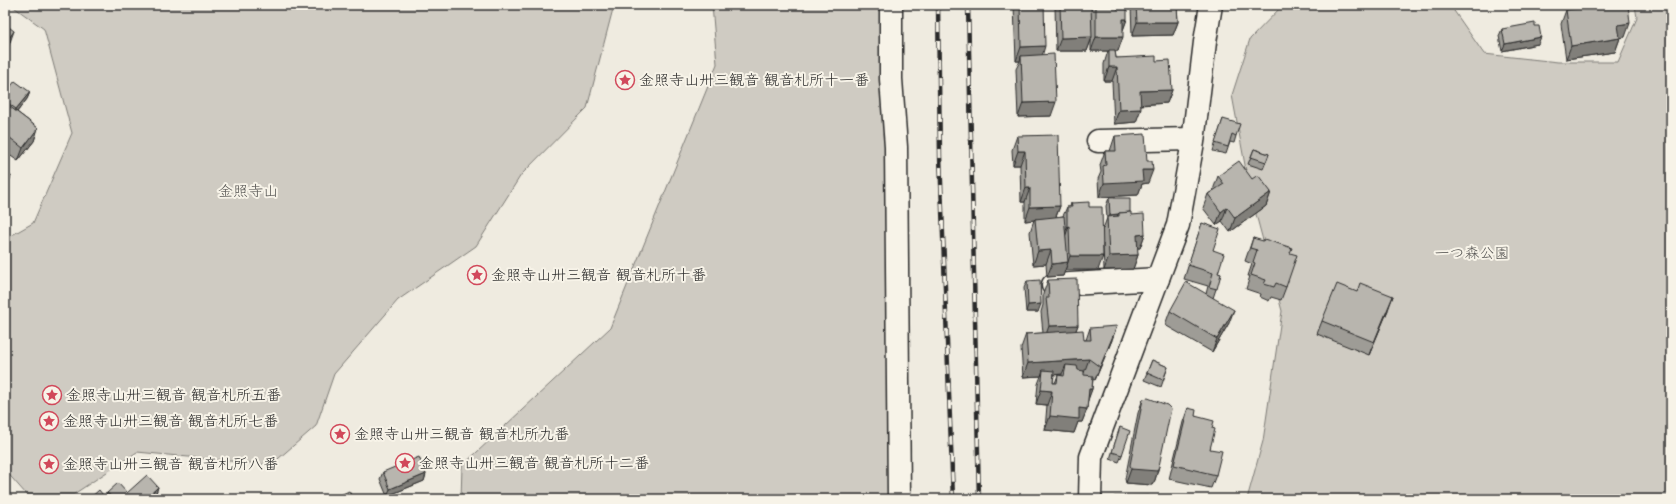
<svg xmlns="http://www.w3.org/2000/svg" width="1676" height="504" font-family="'Shantell Sans','Klee One',sans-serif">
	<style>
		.green { fill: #cfcbc2; stroke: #7d7b76 }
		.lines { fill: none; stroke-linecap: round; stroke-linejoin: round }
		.minor-casing { stroke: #2b2b2b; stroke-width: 25 }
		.minor { stroke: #f7f3e8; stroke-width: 22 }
		.rail-casing { stroke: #2b2b2b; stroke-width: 4.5 }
		.rail { stroke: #f7f3e8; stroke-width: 3; stroke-dasharray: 9; stroke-linecap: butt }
		.wall { fill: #9e9c96; stroke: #2b2b2b; fill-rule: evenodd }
		.shaded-wall { fill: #817f7a; stroke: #2b2b2b }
		.building { fill: #b8b5ae; stroke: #2b2b2b }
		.labels { text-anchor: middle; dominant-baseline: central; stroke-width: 4; stroke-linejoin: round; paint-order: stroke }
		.poi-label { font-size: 15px; fill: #2b2b2b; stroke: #f7f3e8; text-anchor: start }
		.park-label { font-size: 15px; fill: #545351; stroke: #f7f3e8 }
	</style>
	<rect width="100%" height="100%" fill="#efebe0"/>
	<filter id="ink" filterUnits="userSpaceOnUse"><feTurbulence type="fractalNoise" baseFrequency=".025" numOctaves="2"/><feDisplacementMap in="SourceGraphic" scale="8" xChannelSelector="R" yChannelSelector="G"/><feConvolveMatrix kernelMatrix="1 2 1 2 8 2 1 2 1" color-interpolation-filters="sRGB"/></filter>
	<g filter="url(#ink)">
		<g class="green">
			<polygon points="11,5 614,5 587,108 521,175 476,246 398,300 334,374 316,426 271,465 137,452 74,494 26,494 5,470 5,239 33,223 72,133 44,29"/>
			<polygon points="712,5 887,5 892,499 461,499 462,466 610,328 717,64"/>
			<polygon points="1283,5 1450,5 1484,54 1558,62 1618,62 1637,18 1635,5 1671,5 1671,499 1247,499 1263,441 1282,311 1250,192 1232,95 1250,39"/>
		</g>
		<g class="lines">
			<g class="minor-casing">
				<g id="minor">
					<polyline points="891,5 891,79 896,147 899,499"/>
					<polyline points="1098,141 1193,139"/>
					<polyline points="1053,285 1158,279"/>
					<polyline points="1090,499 1091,457 1178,225 1193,142 1205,42 1211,5"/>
				</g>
			</g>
			<use href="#minor" class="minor"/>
			<g class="rail-casing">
				<g id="rail">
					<polyline points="938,5 940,156 953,499"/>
					<polyline points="968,5 979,499"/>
				</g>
			</g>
			<use href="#rail" class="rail"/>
		</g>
		<g class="wall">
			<polygon points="1014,5 1044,5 1042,55 1051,116 1018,117 1016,69 1020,61 1016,61"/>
			<polygon points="1055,5 1117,5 1117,9 1127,19 1123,30 1118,51 1115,51 1116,58 1156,61 1172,90 1167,103 1141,105 1136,122 1114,124 1112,81 1104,81 1104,64 1108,51 1091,51 1091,40 1087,51 1056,51"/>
			<polygon points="1131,5 1177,5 1178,22 1173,35 1132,36"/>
			<polygon points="1566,10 1625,37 1620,38 1615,52 1566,59 1561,24"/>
			<polygon points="1502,29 1538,44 1502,51 1499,36"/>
			<polygon points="30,92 27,99 17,112 38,128 34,141 18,161 5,152 5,94"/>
			<polygon points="1223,119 1236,136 1234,143 1230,142 1226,154 1213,151"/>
			<polygon points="1017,136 1060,206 1056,217 1063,216 1067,207 1070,207 1071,203 1089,207 1103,229 1107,218 1106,206 1109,198 1130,212 1131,215 1145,234 1140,248 1137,248 1138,255 1133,269 1104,270 1103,244 1098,270 1065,270 1063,276 1047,277 1046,264 1033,265 1030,232 1034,220 1025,221 1025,202 1021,202 1020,165 1013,165 1012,150"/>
			<polygon points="1115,136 1148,183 1142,184 1138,195 1099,197 1098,179 1101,172 1100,165 1105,151 1110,151"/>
			<polygon points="1254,149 1269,154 1263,169 1248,164"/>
			<polygon points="1218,176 1252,179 1271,192 1266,206 1230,232 1222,221 1216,225 1203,208 1208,194 1214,190 1213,190"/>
			<polygon points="1202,223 1213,250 1218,273 1221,274 1213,298 1229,323 1212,352 1165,325 1170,311 1206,294 1208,286 1184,279"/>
			<polygon points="1253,238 1290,253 1286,287 1281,300 1271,297 1269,301 1260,297 1261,294 1246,289 1250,276 1248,276 1252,264 1245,261"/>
			<path d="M1048,280L1078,325L1076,330L1084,340H1086L1090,328L1112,340L1095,380L1093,379L1092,389L1088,399L1087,409L1082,422H1078L1074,433L1045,430L1047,405L1036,404L1038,384L1041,376L1023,377L1021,348L1026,334L1043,333L1041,312L1043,305V294ZM1062,374V376L1058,375L1055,383H1053L1054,375Z"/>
			<polygon points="1027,281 1038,312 1026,312 1024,288"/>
			<polygon points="1388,310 1369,355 1317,334 1322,321"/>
			<polygon points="1152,360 1168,367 1161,387 1144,380"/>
			<polygon points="1143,399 1159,466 1155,480 1152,485 1126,483 1125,479 1138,413"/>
			<polygon points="1188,408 1195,416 1212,428 1210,449 1216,475 1211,488 1169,479 1183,422"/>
			<polygon points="1120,427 1122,455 1119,462 1110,459"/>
			<polygon points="383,472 426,474 424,481 387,496 380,479"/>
			<polygon points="158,487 154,499 89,499 105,498 107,493 127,493"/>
		</g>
		<g class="shaded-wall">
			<polygon points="652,5 698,5 697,6 651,8"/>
			<polygon points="1123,19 1127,19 1122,33"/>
			<polygon points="1137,22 1178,22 1173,35 1132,36"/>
			<polygon points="1630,23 1625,37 1613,39 1618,25"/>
			<polygon points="14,31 9,45 5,50 5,44"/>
			<polygon points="1092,37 1087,51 1056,51 1061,38"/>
			<polygon points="1096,37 1123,37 1118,51 1091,51"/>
			<polygon points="1541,37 1538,44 1502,51 1505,44"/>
			<polygon points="1620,38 1615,52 1566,59 1571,46"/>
			<polygon points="1045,46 1041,60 1021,56 1020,61 1016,61 1021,47"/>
			<polygon points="1109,67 1117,67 1112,81 1104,81"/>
			<polygon points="1172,90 1167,103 1135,105 1140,91"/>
			<polygon points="30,92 27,99 13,117 16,109"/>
			<polygon points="1056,102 1051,116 1018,117 1023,103"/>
			<polygon points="1141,109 1136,122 1114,124 1119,110"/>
			<polygon points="38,128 34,141 18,161 23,148"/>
			<polygon points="1018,151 1025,151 1020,165 1013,165"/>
			<polygon points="1142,170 1153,170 1148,183 1142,184 1138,195 1099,197 1104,183"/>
			<polygon points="11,176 6,190 5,192 5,186"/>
			<polygon points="1026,188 1030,188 1025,202 1021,202"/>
			<polygon points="1271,192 1266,206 1230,232 1235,218"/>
			<polygon points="1060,206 1055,219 1035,219 1034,220 1025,221 1030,207"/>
			<polygon points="1227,207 1222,221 1216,225 1221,212"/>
			<polygon points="1118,214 1116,222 1107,221 1110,215"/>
			<polygon points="1069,226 1064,240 1062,241 1067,227"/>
			<polygon points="1145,234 1140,248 1132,248 1137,235"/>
			<polygon points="1051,250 1046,264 1033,265 1038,251"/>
			<polygon points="1138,255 1133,269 1104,270 1109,256"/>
			<polygon points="1070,256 1103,256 1098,270 1065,270"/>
			<polygon points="1068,262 1063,276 1047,277 1052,264"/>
			<polygon points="1393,296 1388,310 1369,355 1374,342"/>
			<polygon points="1041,304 1038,312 1026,312 1028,305"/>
			<polygon points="1234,310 1229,323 1212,352 1217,339"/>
			<polygon points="1078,325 1073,338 1044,340 1049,326"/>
			<polygon points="1117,326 1112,340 1095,380 1100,367"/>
			<polygon points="1089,359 1084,373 1065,374 1066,365 1062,374 1042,376 1043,370 1041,376 1023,377 1028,363"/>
			<polygon points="1089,389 1092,389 1087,403"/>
			<polygon points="1041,390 1052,391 1047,405 1036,404"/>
			<polygon points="1079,408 1087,409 1082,422 1078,422 1074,433 1045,430 1050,416"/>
			<polygon points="1159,466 1155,480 1152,485 1126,483 1131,469"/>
			<polygon points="426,474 424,481 387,496 390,489"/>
			<polygon points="158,487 154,499 145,499"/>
		</g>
		<g class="building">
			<polygon points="1020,5 1044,5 1045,46 1021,47"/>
			<polygon points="1060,5 1091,5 1092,37 1061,38"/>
			<polygon points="1096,5 1117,5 1117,9 1127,9 1127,19 1123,19 1123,37 1096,37"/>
			<polygon points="1136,5 1177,5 1178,22 1137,22"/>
			<polygon points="1603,5 1628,5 1630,23 1618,25 1620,38 1571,46 1566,10"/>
			<polygon points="1535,23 1535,26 1539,26 1541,37 1505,44 1502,29"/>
			<polygon points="5,24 14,31 5,44"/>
			<polygon points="1109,50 1115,50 1116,58 1156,56 1156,61 1170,60 1172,90 1140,91 1141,109 1119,110 1117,67 1109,67"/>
			<polygon points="1054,54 1056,102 1023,103 1021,56"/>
			<polygon points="15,81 30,92 16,109 5,101 5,94"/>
			<polygon points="5,103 38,128 23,148 5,134"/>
			<polygon points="1223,119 1240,124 1236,136 1232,134 1228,147 1215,143"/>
			<polygon points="1145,134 1147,161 1152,161 1153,170 1142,170 1143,181 1104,183 1103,166 1106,165 1105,151 1116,151 1115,136"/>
			<polygon points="1058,135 1060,206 1030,207 1030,188 1026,188 1025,151 1018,151 1017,136"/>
			<polygon points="1254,149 1269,154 1266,162 1251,157"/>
			<polygon points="1239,161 1252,179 1258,175 1271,192 1235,218 1227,207 1221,212 1208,194 1224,184 1218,176"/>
			<polygon points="5,172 11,176 5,186"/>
			<polygon points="1109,198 1130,198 1130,212 1119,213 1118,214 1110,215"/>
			<polygon points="1089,202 1089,207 1102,207 1103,256 1070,256 1069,226 1067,227 1067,207 1072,207 1071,203"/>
			<polygon points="1131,212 1131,215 1144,214 1145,234 1137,235 1138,255 1109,256 1107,217 1119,216 1119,213"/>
			<polygon points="1064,216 1068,262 1052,264 1051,250 1038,251 1035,219"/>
			<polygon points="1202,223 1220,229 1213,250 1224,254 1218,273 1221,274 1217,289 1209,287 1213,273 1188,265"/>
			<polygon points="1253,238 1263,241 1264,239 1292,248 1290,253 1297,255 1286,287 1276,283 1274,287 1264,284 1266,280 1251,275 1255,263 1253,262 1257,250 1250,248"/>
			<polygon points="1077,279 1078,325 1049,326 1046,298 1049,298 1048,280"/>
			<polygon points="1040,280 1041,304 1028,305 1027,281"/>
			<polygon points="1186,282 1234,310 1217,339 1170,311"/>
			<polygon points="1360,283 1393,296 1374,342 1322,321 1337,284 1357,292"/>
			<polygon points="1117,326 1100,367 1089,359 1028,363 1026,334 1083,330 1084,340 1091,340 1090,328"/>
			<polygon points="1152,360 1168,367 1163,380 1147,373"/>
			<polygon points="1066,365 1077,366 1078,370 1084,371 1084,375 1093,376 1092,389 1089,389 1087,409 1079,408 1079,419 1050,416 1052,391 1041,390 1043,370 1054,371 1053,383 1057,383 1058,375 1064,376"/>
			<polygon points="1148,398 1167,405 1171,409 1159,466 1157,471 1131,469 1130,465 1143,399"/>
			<polygon points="1188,408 1196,410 1195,416 1214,421 1212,428 1215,429 1210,449 1222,451 1216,475 1174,465"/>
			<polygon points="1120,427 1130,431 1122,455 1112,452"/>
			<polygon points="419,457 426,474 390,489 383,472"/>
			<polygon points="147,475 158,487 145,499 110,499 112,497 107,493 118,483 127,493"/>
			<polygon points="99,490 106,499 89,499"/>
			<polygon points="349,491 353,499 332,499"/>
			<polygon points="1149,496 1149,499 1114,499 1114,497"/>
			<polygon points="1174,498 1174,499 1157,499"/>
		</g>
	</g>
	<defs>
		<g id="sight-ring" transform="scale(1)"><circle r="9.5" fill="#f7f3e8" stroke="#d1495b" stroke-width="1.5"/><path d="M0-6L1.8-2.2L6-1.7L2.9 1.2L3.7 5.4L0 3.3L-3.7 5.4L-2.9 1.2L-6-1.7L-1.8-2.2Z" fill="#d1495b"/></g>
	</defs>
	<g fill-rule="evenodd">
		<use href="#sight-ring" x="625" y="80"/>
		<use href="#sight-ring" x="477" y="275"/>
		<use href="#sight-ring" x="52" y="395"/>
		<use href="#sight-ring" x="49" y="421"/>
		<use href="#sight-ring" x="340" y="434"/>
		<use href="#sight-ring" x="405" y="463"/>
		<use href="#sight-ring" x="49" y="464"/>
	</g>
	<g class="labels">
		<g class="poi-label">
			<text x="639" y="80">金照寺山卅三観音 観音札所十一番</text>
			<text x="491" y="275">金照寺山卅三観音 観音札所十番</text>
			<text x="66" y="395">金照寺山卅三観音 観音札所五番</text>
			<text x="63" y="421">金照寺山卅三観音 観音札所七番</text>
			<text x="354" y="434">金照寺山卅三観音 観音札所九番</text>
			<text x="419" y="463">金照寺山卅三観音 観音札所十二番</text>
			<text x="63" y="464">金照寺山卅三観音 観音札所八番</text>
		</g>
		<g class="park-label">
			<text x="248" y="191">金照寺山</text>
			<text x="1472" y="253">一つ森公園</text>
		</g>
	</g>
	<rect width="1676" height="504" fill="none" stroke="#f7f3e8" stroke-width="20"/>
	<rect x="10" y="10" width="1656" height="484" fill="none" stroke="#2b2b2b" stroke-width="1.5" filter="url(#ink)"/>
</svg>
